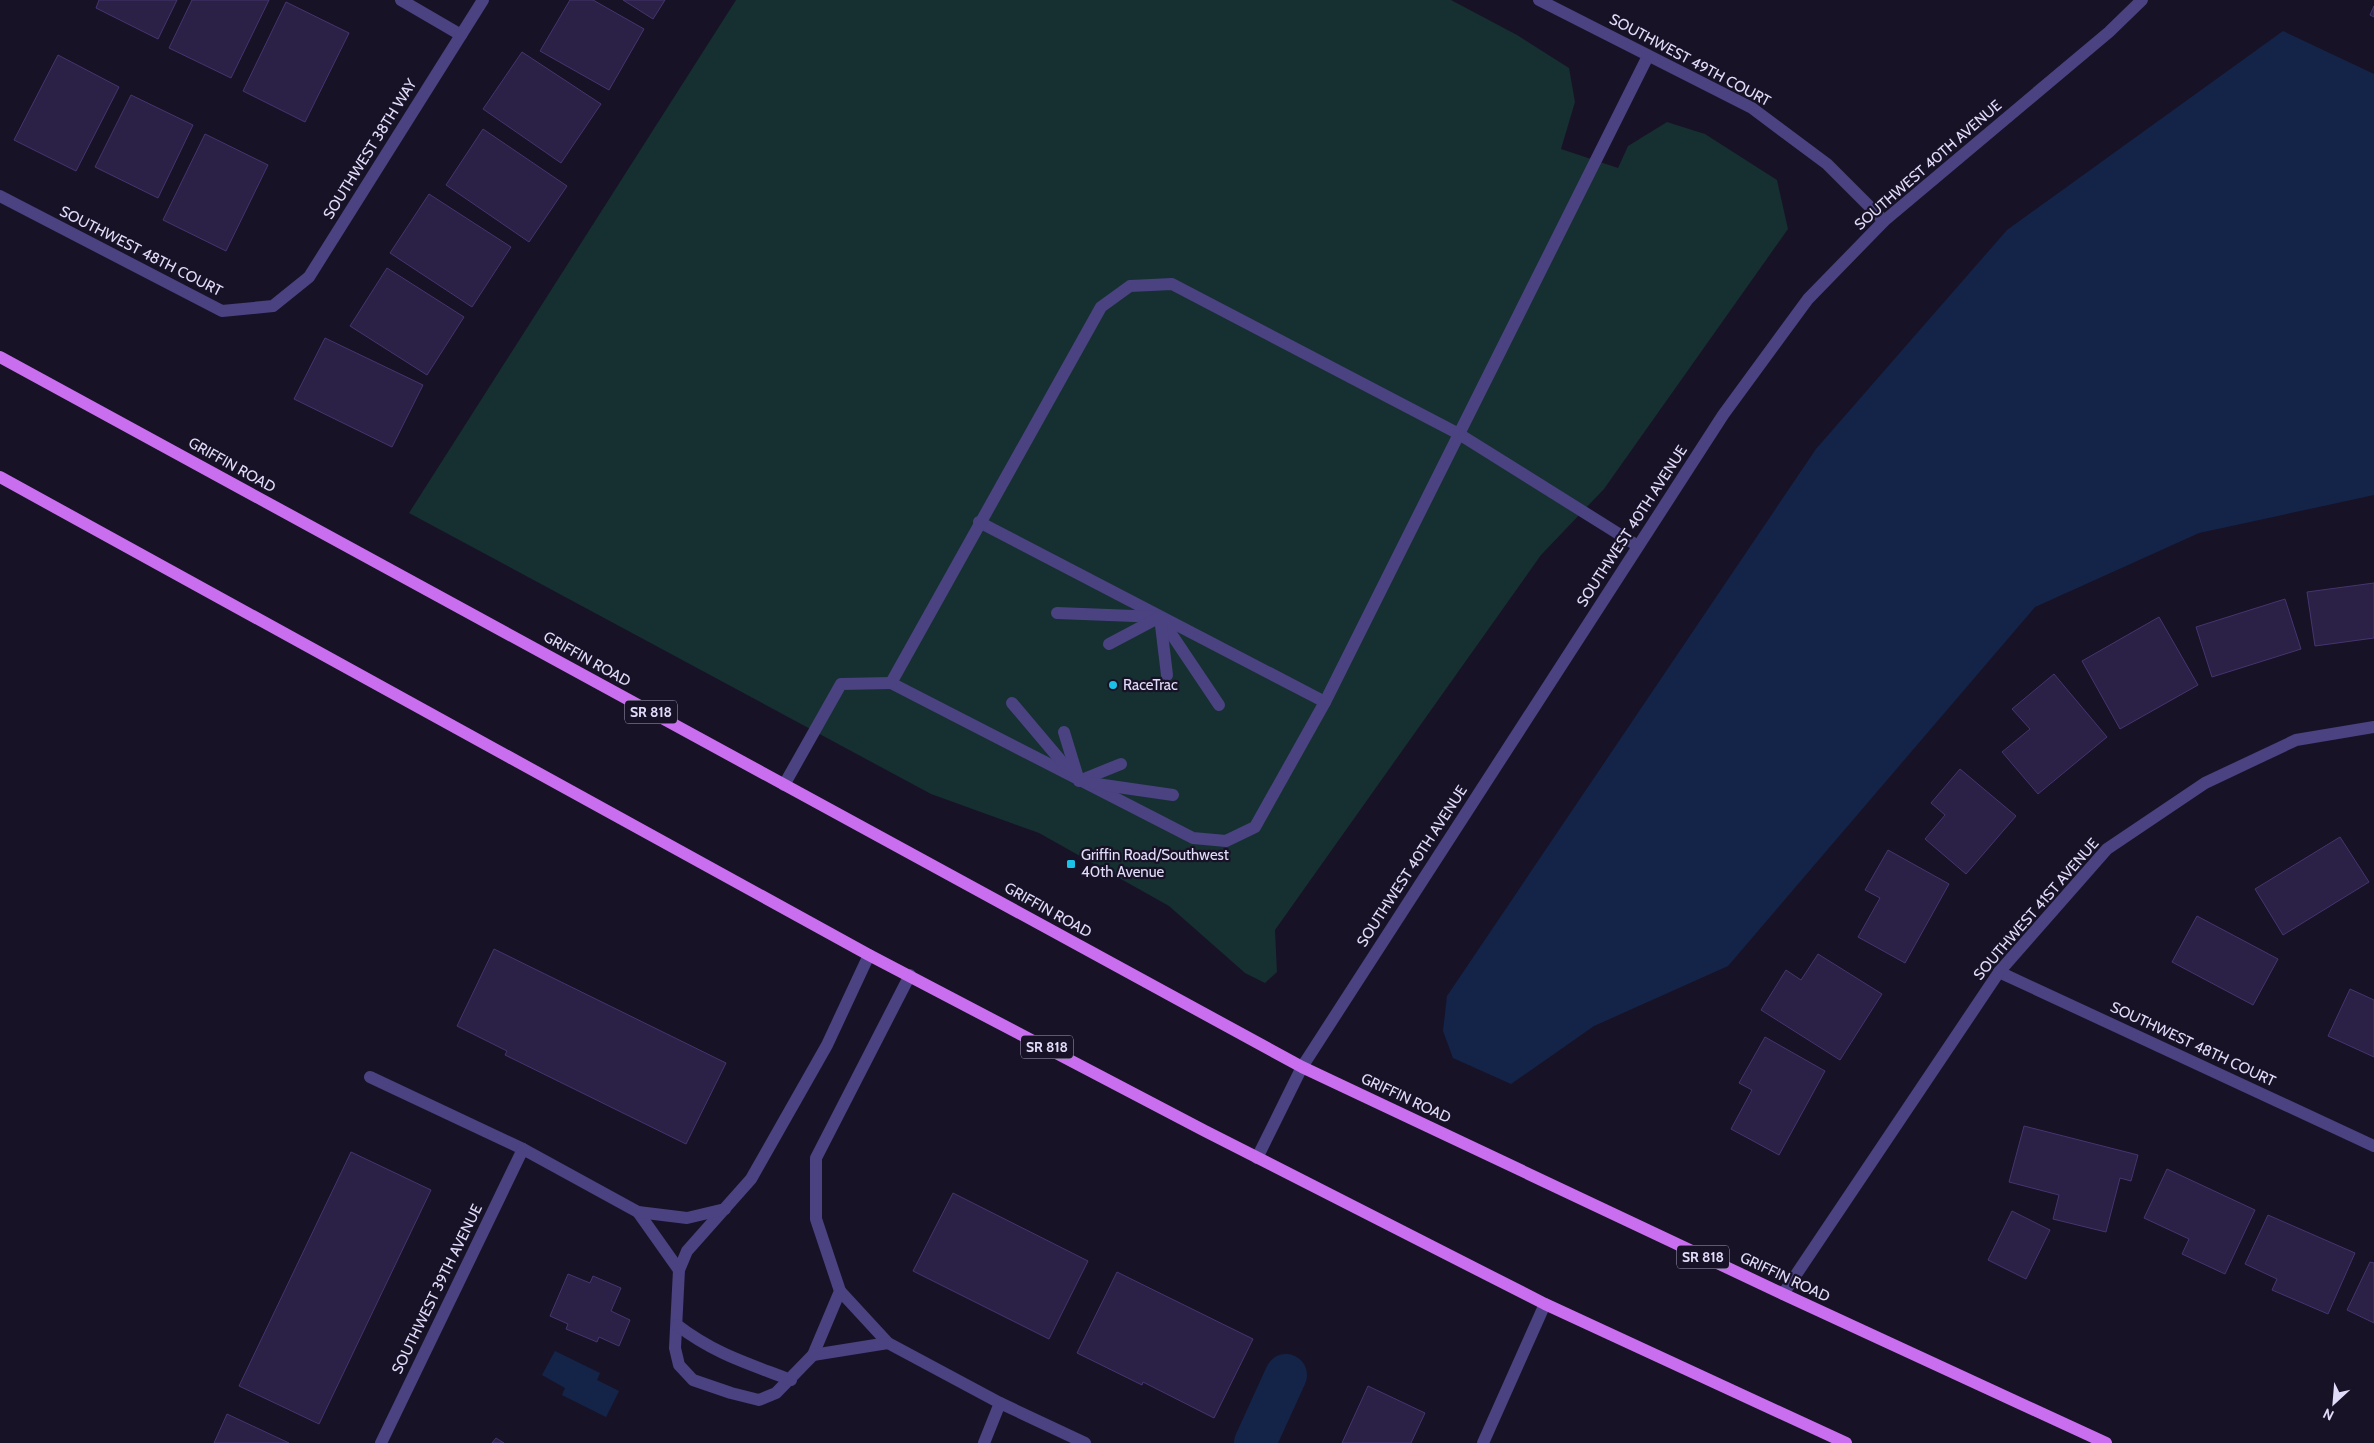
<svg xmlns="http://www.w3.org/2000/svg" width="2374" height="1443" font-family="Cabin,sans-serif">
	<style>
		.green { fill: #162f30 }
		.water { fill: #142449 }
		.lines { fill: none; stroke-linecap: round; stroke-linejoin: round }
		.canal { stroke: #142449; stroke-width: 42 }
		.building { fill: #2b2046; stroke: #45356f }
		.service { stroke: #4a4281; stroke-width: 12 }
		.minor { stroke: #4a4281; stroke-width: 12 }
		.tertiary { stroke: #4a4281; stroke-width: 12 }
		.primary { stroke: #ca6ef0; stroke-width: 12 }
		.poi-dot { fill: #1bc2e8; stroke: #181227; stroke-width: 2 }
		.labels { text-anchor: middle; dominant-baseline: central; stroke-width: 4.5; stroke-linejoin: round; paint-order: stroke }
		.shield { fill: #181227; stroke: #a59fbb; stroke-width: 1 }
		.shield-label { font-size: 14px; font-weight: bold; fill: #e2dcfb }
		.street-label { font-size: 15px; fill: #e2dcfb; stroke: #181227 }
		.poi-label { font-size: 15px; fill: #e2dcfb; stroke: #181227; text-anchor: start }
	</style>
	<rect width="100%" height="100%" fill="#181227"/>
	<polygon class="green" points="736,0 1451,0 1517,35 1569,68 1575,102 1561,149 1618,168 1628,146 1667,122 1705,134 1777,180 1788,229 1604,489 1541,555 1275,930 1277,972 1265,983 1245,973 1169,906 1039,833 931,794 409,513"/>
	<g class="water">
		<polygon points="2283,31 2374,74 2374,495 2199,533 2035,607 1728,966 1594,1026 1511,1084 1453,1058 1443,1031 1447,996 1816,449 2007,230"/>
		<polygon points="555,1351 600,1373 597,1380 619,1391 606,1417 562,1395 565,1388 542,1375"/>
	</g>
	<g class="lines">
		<polyline class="canal" points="1255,1443 1286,1375"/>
	</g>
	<g class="building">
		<polygon points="99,0 177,0 158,39 96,8"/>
		<polygon points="192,0 269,0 231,78 169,48"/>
		<polygon points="570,0 593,0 644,29 609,90 540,51"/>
		<polygon points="623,0 665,0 653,19"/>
		<polygon points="286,2 349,33 305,122 243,91"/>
		<polygon points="2374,6 2374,17 2370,15"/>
		<polygon points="522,52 601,104 561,163 483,109"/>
		<polygon points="58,55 119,87 76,171 14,140"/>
		<polygon points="131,95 193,125 158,198 95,167"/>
		<polygon points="483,129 567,186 529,242 446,185"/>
		<polygon points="205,134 268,165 226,251 163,220"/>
		<polygon points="429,194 511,247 472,307 390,253"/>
		<polygon points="387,268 464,317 427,375 350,326"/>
		<polygon points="325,338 423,385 392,447 294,399"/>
		<polygon points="2374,583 2374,638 2315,646 2307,592"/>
		<polygon points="2285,599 2301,649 2212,677 2196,627"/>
		<polygon points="2159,617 2198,685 2120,729 2082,661"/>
		<polygon points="2054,674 2107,737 2038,794 2002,752 2030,729 2012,709"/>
		<polygon points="1960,769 2016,816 1966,874 1925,839 1945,815 1931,803"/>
		<polygon points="2340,837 2369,882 2283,935 2255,889"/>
		<polygon points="1888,850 1949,884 1905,963 1858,937 1880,898 1865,890"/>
		<polygon points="2197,916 2278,959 2253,1005 2172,962"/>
		<polygon points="494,949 726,1063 686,1144 505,1055 507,1051 457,1026"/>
		<polygon points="1818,954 1882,994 1840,1060 1761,1010 1786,970 1801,980"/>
		<polygon points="2350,989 2374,1000 2374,1057 2328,1036"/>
		<polygon points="1765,1037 1825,1071 1779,1155 1731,1129 1752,1090 1739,1083"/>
		<polygon points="2024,1126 2138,1155 2131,1181 2120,1178 2106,1232 2053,1219 2059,1195 2009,1182"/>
		<polygon points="351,1152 431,1190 319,1424 239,1386"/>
		<polygon points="2167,1169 2255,1210 2225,1274 2182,1254 2189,1239 2144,1218"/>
		<polygon points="953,1193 1088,1261 1049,1339 913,1271"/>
		<polygon points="2012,1211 2050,1230 2026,1279 1988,1260"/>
		<polygon points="2268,1215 2355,1253 2328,1314 2272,1290 2277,1279 2245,1264"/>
		<polygon points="2370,1262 2374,1263 2374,1323 2347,1310"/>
		<polygon points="1117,1272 1253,1339 1214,1418 1143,1382 1142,1385 1077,1353"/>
		<polygon points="568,1274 590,1283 593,1276 621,1288 611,1311 630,1320 619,1346 599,1337 597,1342 566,1329 568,1324 550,1316"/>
		<polygon points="1368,1386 1425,1413 1411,1443 1342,1443"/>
		<polygon points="227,1414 289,1443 214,1443"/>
		<polygon points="496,1438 504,1443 492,1443"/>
	</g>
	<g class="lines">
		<g class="service">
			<polyline points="979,522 1325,702"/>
			<polyline points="1638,546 1459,434 1172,284 1130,286 1101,307 891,683 1193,838 1226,841 1255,827 1325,702 1648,56"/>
			<polyline points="1057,613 1160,617 1219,705"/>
			<polyline points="1109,644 1160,617 1167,675"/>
			<polyline points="1012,703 1073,775"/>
			<polyline points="1064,732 1079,781 1121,764"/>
			<polyline points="1090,783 1173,795"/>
			<polyline points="784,785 841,684 891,683"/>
			<polyline points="370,1077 523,1149"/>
			<polyline points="1000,1403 1085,1443"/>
		</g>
		<g class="minor">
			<polyline points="401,0 461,35"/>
			<polyline points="1539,0 1752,108 1827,164 1884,221"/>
			<polyline points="0,196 222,311 273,306 309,277 483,0"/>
			<polyline points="869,955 827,1045 751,1179 687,1251 679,1270 675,1348 679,1365 693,1380 731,1393 759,1400 776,1393 813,1355 840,1291 816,1219 816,1158 910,975"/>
			<polyline points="1999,972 2374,1146"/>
			<polyline points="638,1212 679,1270"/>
			<polyline points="840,1291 888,1343 1000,1403 984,1443"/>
			<polyline points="1783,1294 1999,972 2107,849 2205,783 2296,740 2374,727"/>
			<path d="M677,1325C715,1354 747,1363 791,1380"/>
			<polyline points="813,1355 888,1343"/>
			<polyline points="381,1443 523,1149 638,1212 687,1218 725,1209"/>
			<polyline points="1483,1443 1545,1304"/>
		</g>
		<polyline class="tertiary" points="1257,1158 1302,1067 1723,415 1808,299 1884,221 2109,32 2142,0"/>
		<g class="primary">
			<polyline points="0,357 1302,1067 1783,1294 2106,1443"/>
			<polyline points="0,477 869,955 1205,1131 1545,1304 1846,1443"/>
		</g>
	</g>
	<g class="poi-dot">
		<circle cx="1113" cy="685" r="5"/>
		<rect x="1066" y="859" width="10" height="10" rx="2.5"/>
	</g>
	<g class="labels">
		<g class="shield">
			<rect x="625" y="700.5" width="52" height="23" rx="4"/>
			<rect x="1021" y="1035.5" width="52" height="23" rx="4"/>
			<rect x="1677" y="1245.5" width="52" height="23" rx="4"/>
		</g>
		<g class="shield-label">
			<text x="651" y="712">SR 818</text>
			<text x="1047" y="1047">SR 818</text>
			<text x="1703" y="1257">SR 818</text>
		</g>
		<g class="street-label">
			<text transform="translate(1690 60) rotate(28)">SOUTHWEST 49TH COURT</text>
			<text transform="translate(370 149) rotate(-58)">SOUTHWEST 38TH WAY</text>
			<text transform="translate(1928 165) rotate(-41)">SOUTHWEST 40TH AVENUE</text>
			<text transform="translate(141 251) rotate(27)">SOUTHWEST 48TH COURT</text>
			<text transform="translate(232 465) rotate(29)">GRIFFIN ROAD</text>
			<text transform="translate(1632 526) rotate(-57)">SOUTHWEST 40TH AVENUE</text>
			<text transform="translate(587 659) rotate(29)">GRIFFIN ROAD</text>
			<text transform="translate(1412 866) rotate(-57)">SOUTHWEST 40TH AVENUE</text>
			<text transform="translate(2036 909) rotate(-49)">SOUTHWEST 41ST AVENUE</text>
			<text transform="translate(1048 910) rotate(29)">GRIFFIN ROAD</text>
			<text transform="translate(2193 1044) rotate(25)">SOUTHWEST 48TH COURT</text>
			<text transform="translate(1406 1098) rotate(25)">GRIFFIN ROAD</text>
			<text transform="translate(1785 1277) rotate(25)">GRIFFIN ROAD</text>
			<text transform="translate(437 1289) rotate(-64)">SOUTHWEST 39TH AVENUE</text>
		</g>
		<g class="poi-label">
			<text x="1123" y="685">RaceTrac</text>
			<text x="1081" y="855">Griffin Road/Southwest<tspan x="1081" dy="17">40th Avenue</tspan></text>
		</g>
	</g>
	<g transform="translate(2334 1403) rotate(206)" stroke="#181227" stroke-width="4" paint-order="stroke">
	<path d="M0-4L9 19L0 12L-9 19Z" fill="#e2dcfb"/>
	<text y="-8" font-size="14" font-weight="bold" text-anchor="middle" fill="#e2dcfb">N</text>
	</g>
</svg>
